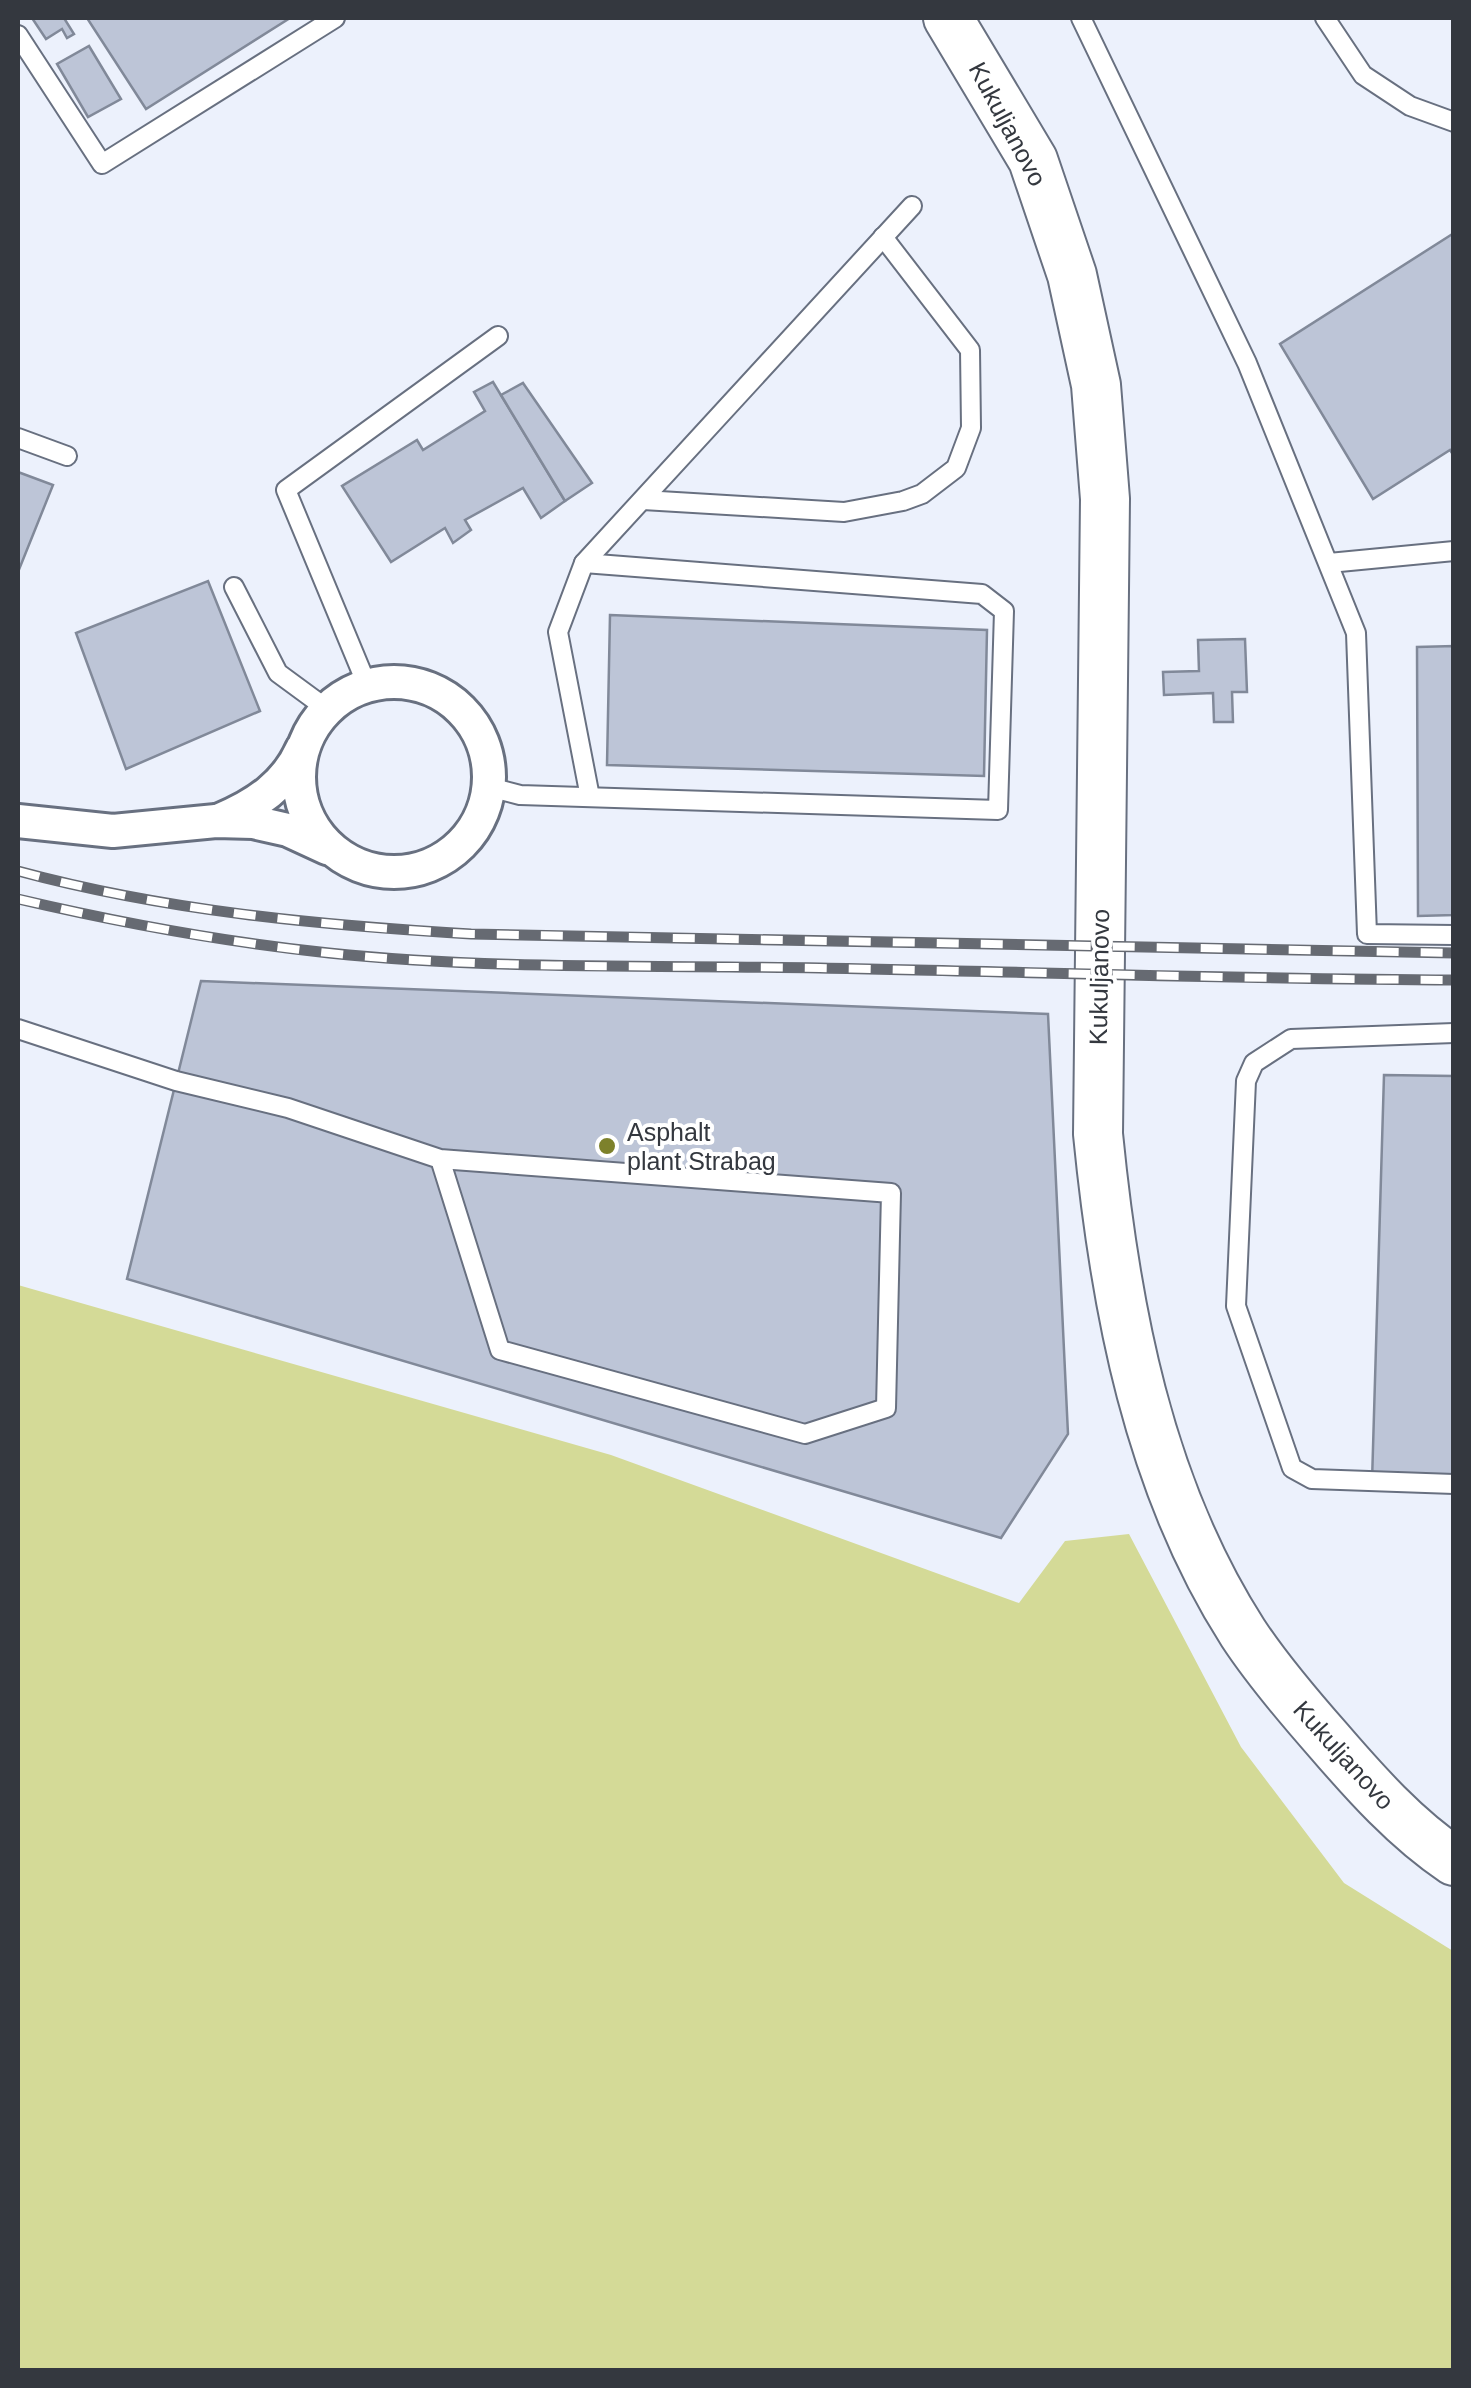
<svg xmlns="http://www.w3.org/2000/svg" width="1471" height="2388" font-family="Helvetica,sans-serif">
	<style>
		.green { fill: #d4da97 }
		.building { fill: #bdc5d7; stroke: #818999; stroke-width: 2.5 }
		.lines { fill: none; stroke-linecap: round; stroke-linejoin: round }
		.service-casing { stroke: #687080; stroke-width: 22 }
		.minor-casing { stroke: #687080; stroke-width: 38 }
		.secondary-casing { stroke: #687080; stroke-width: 52 }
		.service { stroke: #fff; stroke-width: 18 }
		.minor { stroke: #fff; stroke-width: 32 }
		.secondary { stroke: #fff; stroke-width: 48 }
		.rail-casing { stroke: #666a72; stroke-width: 11 }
		.rail { stroke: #fff; stroke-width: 8; stroke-dasharray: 22; stroke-linecap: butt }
		.poi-dot { fill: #7d812b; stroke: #fff; stroke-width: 4 }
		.labels { text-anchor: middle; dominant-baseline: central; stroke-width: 8; stroke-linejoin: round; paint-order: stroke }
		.street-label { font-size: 25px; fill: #34383f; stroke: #fff }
		.poi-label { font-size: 25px; fill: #34383f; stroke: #fff; text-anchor: start }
	</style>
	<rect width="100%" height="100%" fill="#ecf1fc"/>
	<polygon class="green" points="18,1285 611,1455 1019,1603 1065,1541 1129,1534 1241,1747 1344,1883 1453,1951 1453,2370 18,2370"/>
	<g class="building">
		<polygon points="32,18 64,18 74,34 67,38 62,29 46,39"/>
		<polygon points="87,18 290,18 146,109"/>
		<polygon points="89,46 121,99 88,117 57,64"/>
		<polygon points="1454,233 1454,456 1450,450 1373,499 1280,344"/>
		<polygon points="493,382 565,501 541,518 523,488 465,520 471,530 453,543 445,528 391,562 342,486 417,440 423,450 485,411 474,392"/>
		<polygon points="523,383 592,483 565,501 501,395"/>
		<polygon points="18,472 53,485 18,572"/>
		<polygon points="208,581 260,711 126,769 76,633"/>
		<polygon points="610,615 987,630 984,776 607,765"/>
		<polygon points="1245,639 1247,692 1232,692 1233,722 1214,722 1213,693 1164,695 1163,672 1199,671 1198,640"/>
		<polygon points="1454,646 1454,915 1418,916 1417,647"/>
		<polygon points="201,981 1048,1014 1068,1434 1001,1538 127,1279"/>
		<polygon points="1384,1075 1454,1076 1454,1484 1372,1482"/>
	</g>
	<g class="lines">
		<g class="service-casing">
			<g id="service">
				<polyline points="1081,18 1247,363 1356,633 1367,934 1454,935"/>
				<polyline points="1325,18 1363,75 1410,106 1454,122"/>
				<polyline points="18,35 102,164 335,18"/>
				<polyline points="18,438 67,456"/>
				<polyline points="643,500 844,512 903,501 922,494 956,468 971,428 970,350 883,237"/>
				<polyline points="1329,563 1454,551"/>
				<polyline points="234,587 278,673 327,709"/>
				<polyline points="367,685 286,490 498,336"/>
				<polyline points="489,787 520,795 998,810 1004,611 982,594 584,563"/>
				<polyline points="590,797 558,632 584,563 912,206"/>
				<polyline points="18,1029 176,1081 288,1108 440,1159 891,1193 886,1408 805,1434 500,1350 440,1159"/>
				<polyline points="1454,1033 1291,1039 1254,1063 1246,1081 1236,1306 1292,1468 1312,1479 1454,1484"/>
			</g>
		</g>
		<g class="minor-casing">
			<g id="minor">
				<circle cx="394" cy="777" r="95"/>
				<path d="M220,820C256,805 286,785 302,749"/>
				<polyline points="18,821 113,831 216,821 253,822 288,830 327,848"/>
			</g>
		</g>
		<g class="secondary-casing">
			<path id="secondary" d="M948,18L1033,160L1072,275L1096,385L1105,499L1098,1134C1115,1306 1148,1485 1243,1633C1268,1671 1298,1706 1328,1740C1365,1783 1406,1829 1454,1861"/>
		</g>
		<use href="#service" class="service"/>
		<use href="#minor" class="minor"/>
		<use href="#secondary" class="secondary"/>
		<g class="rail-casing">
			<g id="rail">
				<path d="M18,871C166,911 318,925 471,934L1454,953"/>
				<path d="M18,899C121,923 224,942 329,953C492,970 657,965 820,968C1031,972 1242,979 1454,980"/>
			</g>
		</g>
		<use href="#rail" class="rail"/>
	</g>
	<circle class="poi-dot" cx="607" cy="1146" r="10"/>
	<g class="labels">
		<g class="street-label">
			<text transform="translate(1008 124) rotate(62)">Kukuljanovo</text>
			<text transform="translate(1099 977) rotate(-89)">Kukuljanovo</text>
			<text transform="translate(1344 1755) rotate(48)">Kukuljanovo</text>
		</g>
		<g class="poi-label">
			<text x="627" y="1132">Asphalt<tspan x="627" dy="29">plant Strabag</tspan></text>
		</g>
	</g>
	<rect width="1471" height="2388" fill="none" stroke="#34383f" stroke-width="40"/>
</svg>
